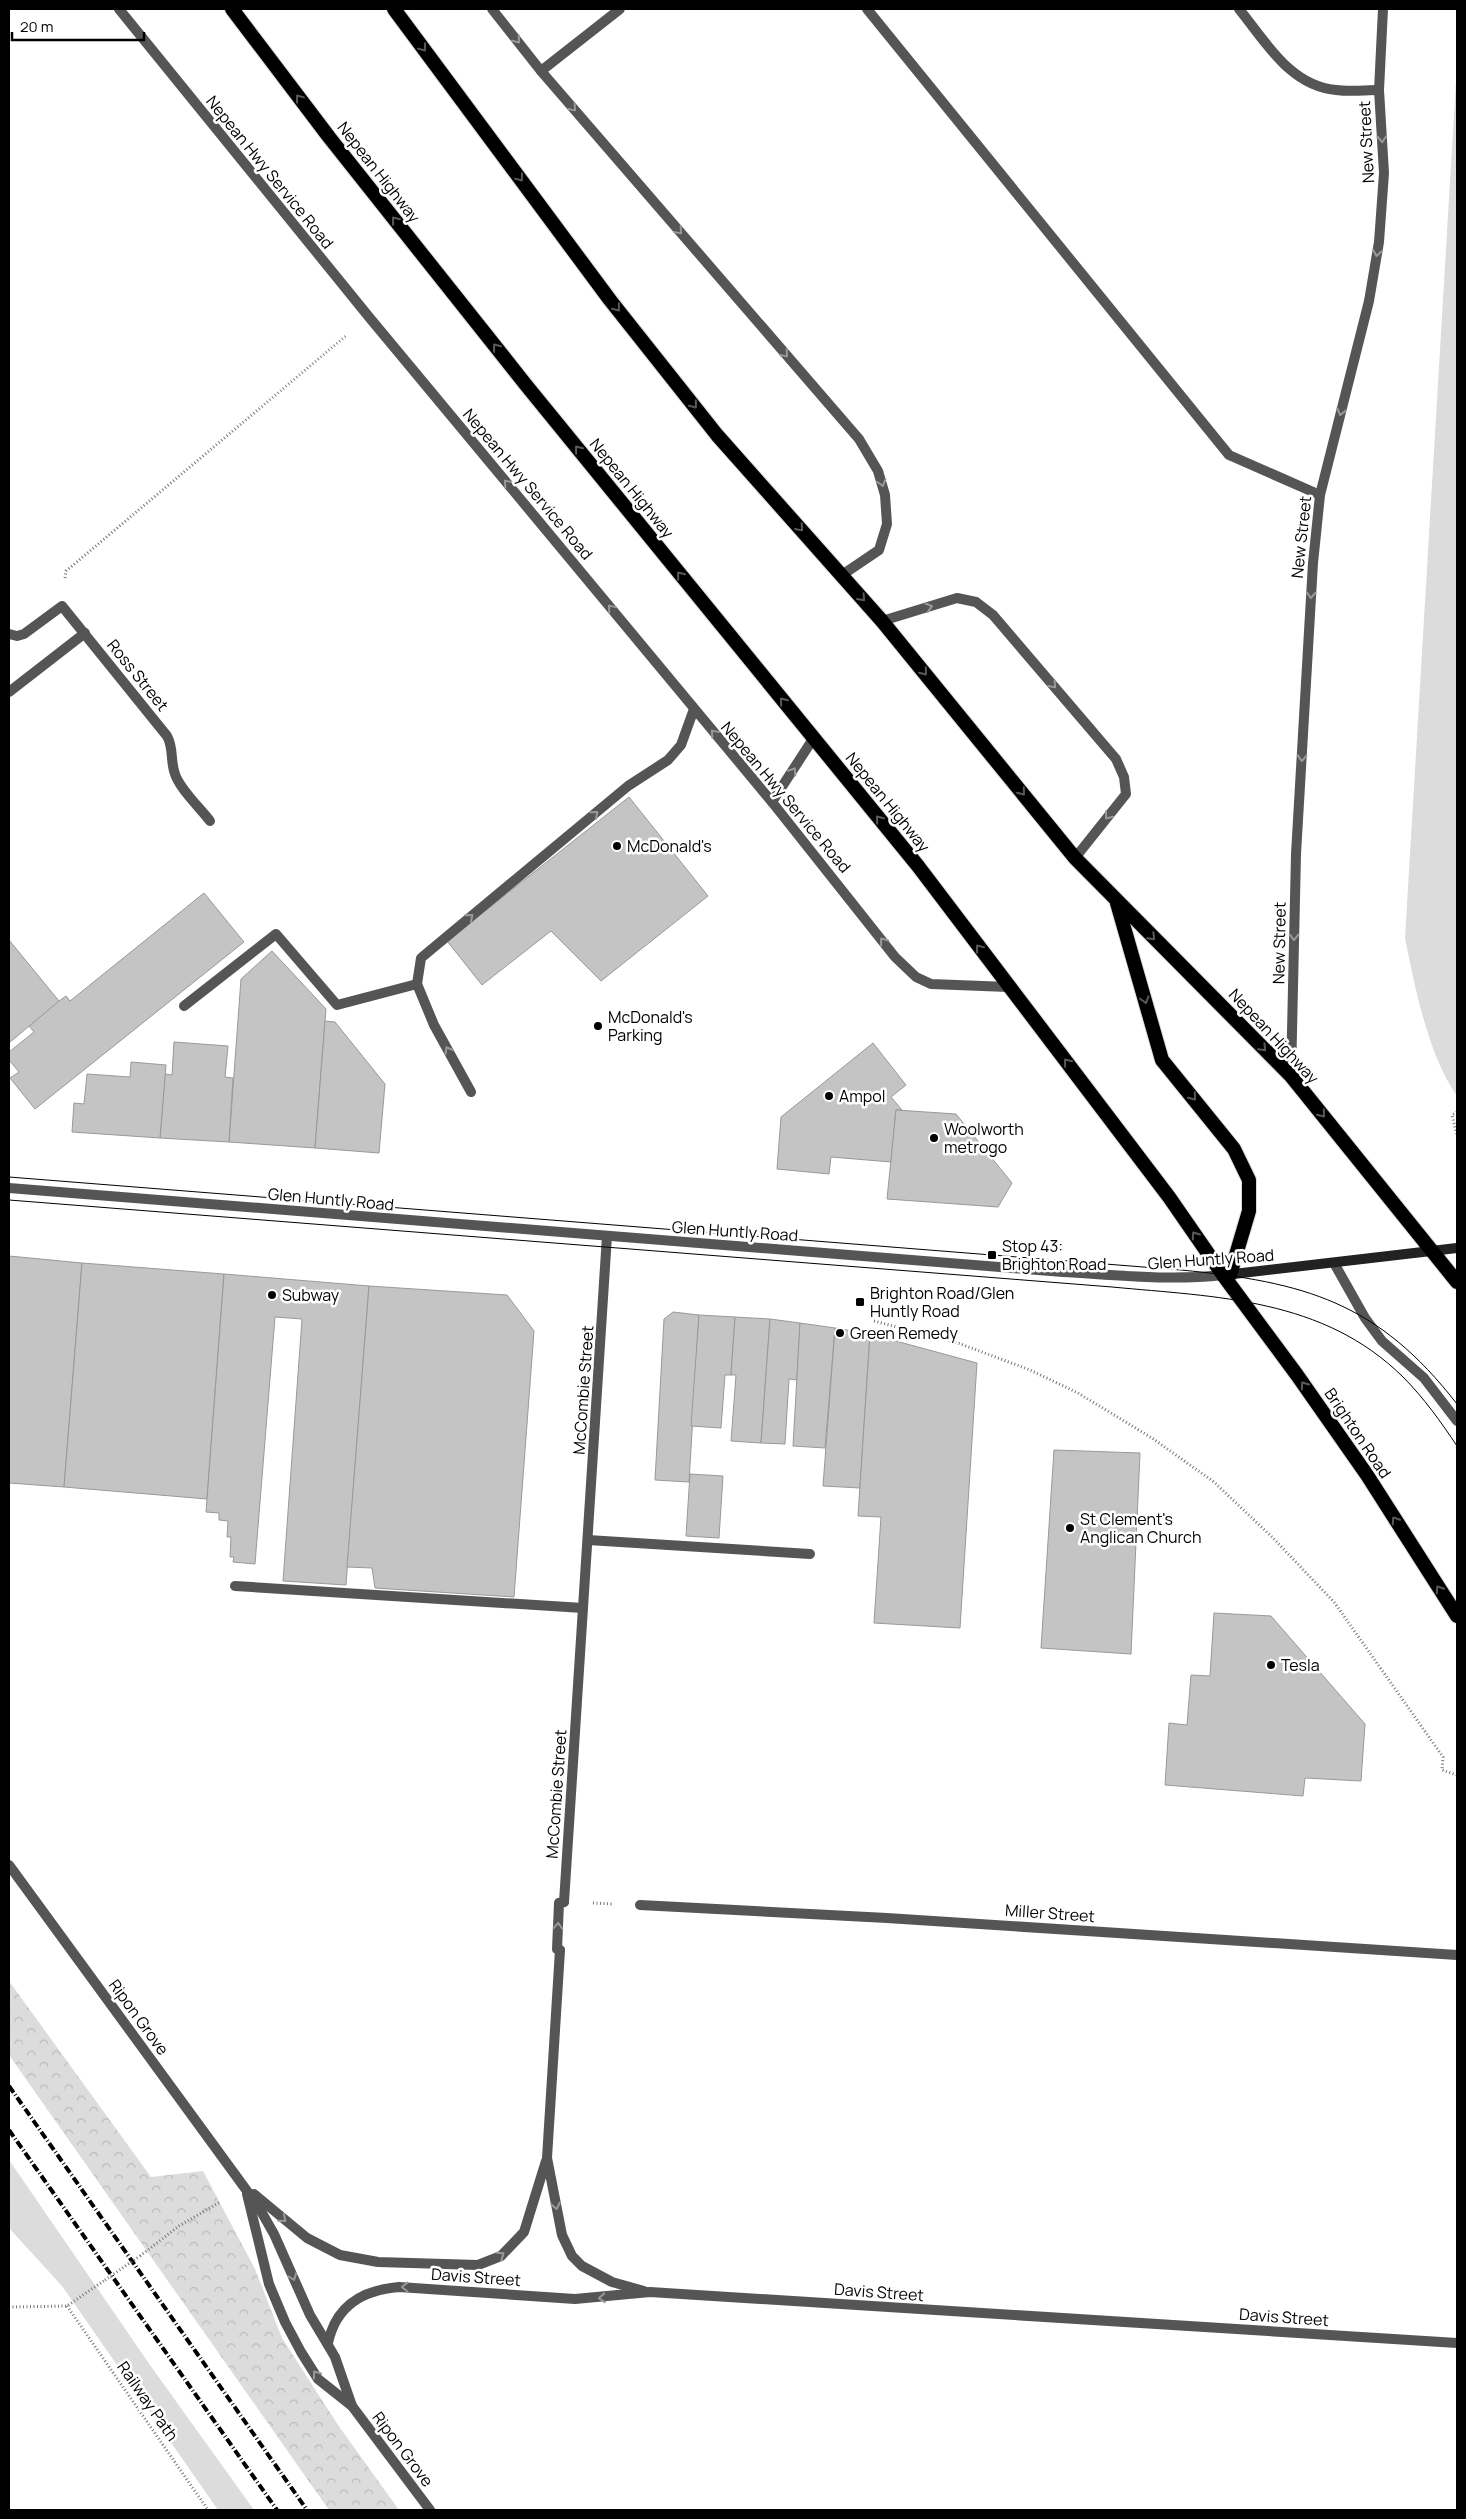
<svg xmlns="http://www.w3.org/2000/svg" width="1466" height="2519" font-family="Manrope,sans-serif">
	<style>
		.green { fill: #dcdcdc }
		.forest { fill: url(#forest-crowns) }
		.building { fill: #c4c4c4; stroke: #999 }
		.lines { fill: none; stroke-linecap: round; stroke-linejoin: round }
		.trunk-casing { stroke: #dbdbdb; stroke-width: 16 }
		.path { stroke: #777; stroke-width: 3; stroke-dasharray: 1 2.5; stroke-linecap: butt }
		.service { stroke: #555; stroke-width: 10 }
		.minor { stroke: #555; stroke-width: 10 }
		.tertiary { stroke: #555; stroke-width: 10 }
		.secondary { stroke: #222; stroke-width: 10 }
		.trunk { stroke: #000; stroke-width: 14 }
		.tram { stroke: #000; stroke-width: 1 }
		.rail { stroke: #000; stroke-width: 4; stroke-dasharray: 8 2.5 1 2.5; stroke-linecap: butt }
		.path-bridge { stroke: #777; stroke-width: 3; stroke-dasharray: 1 2.5; stroke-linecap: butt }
		.oneway { stroke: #999 }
		.oneway2 { stroke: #595959 }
		.poi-dot { fill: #000; stroke: #fff; stroke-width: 2 }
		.labels { text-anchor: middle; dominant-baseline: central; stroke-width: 5; stroke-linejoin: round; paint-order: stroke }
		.street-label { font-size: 16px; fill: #000; stroke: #fff }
		.poi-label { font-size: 16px; fill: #000; stroke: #fff; text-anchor: start }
	</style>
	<defs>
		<pattern id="forest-crowns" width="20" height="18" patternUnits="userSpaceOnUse" patternTransform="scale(1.25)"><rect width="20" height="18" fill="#dcdcdc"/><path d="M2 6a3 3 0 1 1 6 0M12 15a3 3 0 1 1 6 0" fill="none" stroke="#bbb"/></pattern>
	</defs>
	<rect width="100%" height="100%" fill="#fff"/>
	<g class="green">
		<path d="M1457,64V1096C1428,1055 1415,987 1405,938Z"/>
		<polygon points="9,2160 150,2365 254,2510 218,2510 62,2286 9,2228"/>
	</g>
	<polygon class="forest" points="9,1981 151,2177 203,2171 255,2269 282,2338 338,2425 399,2510 329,2510 9,2055"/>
	<g class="building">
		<polygon points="629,797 708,896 601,981 551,931 482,985 447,941"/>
		<polygon points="204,893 244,942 35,1109 10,1078 19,1072 9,1060 9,1052 34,1032 29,1026 59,1001 66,996 70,1001"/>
		<polygon points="9,940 59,1001 9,1043"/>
		<polygon points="272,951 326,1009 315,1148 229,1142 241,979"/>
		<polygon points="325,1021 335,1022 385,1084 379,1153 315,1148"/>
		<polygon points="174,1042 228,1046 225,1077 233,1078 229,1142 160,1138 165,1074 172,1075"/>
		<polygon points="873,1043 906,1085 891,1097 902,1110 896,1110 891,1162 831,1157 829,1174 777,1169 781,1117"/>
		<polygon points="131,1062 166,1065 160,1138 72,1132 74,1103 84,1104 87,1074 130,1077"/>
		<polygon points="896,1110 956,1114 1012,1183 998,1207 887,1199"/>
		<polygon points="9,1256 82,1263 64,1487 9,1483"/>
		<polygon points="82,1263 224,1274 207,1499 64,1487"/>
		<polygon points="224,1274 369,1286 346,1585 283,1581 302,1319 275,1317 255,1564 233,1562 234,1557 230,1557 231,1537 227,1537 228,1521 219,1520 219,1513 206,1512"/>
		<polygon points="369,1286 507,1295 534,1331 514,1597 375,1588 372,1568 347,1567"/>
		<polygon points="673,1312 699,1315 689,1482 655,1480 664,1319"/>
		<polygon points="699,1315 735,1317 731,1375 725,1375 721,1428 691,1426"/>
		<polygon points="735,1317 770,1319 761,1443 731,1441 736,1375 731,1375"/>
		<polygon points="770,1319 800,1323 797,1380 789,1379 785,1444 761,1443"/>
		<polygon points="800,1323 835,1328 825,1448 793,1446"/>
		<polygon points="835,1328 870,1334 860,1488 823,1486"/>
		<polygon points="870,1334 977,1363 960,1628 874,1623 881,1517 858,1516"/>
		<polygon points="1054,1450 1140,1453 1131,1654 1041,1648"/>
		<polygon points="690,1474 723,1476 719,1538 686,1536"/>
		<polygon points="1214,1613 1271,1616 1365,1724 1361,1781 1305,1778 1303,1796 1165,1785 1169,1723 1187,1725 1191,1675 1210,1676"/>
	</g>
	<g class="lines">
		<g class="trunk-casing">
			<g id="trunk">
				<polyline points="232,9 329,137 526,385 918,866 1169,1197 1223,1275 1297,1375 1367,1475 1457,1616"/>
				<polyline points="394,9 610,300 717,435 882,621 1075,858 1291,1076 1457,1282"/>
				<polyline points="1117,903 1162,1060 1234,1149 1249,1180 1249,1211 1230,1275"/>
			</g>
		</g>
		<g class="path">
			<polyline points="65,578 66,571 347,335"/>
			<polyline points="1457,1112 1452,1115 1457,1135"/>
			<polyline points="874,1321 958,1343 1030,1370 1078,1393 1152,1438 1214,1482 1273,1538 1334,1602 1443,1757 1442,1770 1457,1775"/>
			<polyline points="593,1903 612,1904"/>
			<polyline points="140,2256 179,2226 220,2202"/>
			<polyline points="67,2306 208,2510"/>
			<polyline points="9,2307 67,2306 105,2280"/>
		</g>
		<g class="service">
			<polyline points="867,9 1229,455 1320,495"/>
			<polyline points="541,71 620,9"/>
			<polyline points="9,692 85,633"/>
			<polyline points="184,1006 276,934 337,1005 417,984"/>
			<polyline points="471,1092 434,1025 417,984 421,958 628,786 668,760 681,745 694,709"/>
			<polyline points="1334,1263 1365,1318 1382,1341 1424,1378 1457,1421"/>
			<polyline points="588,1540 810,1554"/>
			<polyline points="235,1586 583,1608"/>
			<polyline points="560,1950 557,1949 559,1903 564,1902"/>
		</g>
		<g class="minor">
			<polyline points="119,9 369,317 772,802 895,957 916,977 931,984 1008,987"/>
			<polyline points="492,9 541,71 859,439 878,471 885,495 887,524 879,550 842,575"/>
			<path d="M1239,9C1266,42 1290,86 1336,90C1350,92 1365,90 1379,90"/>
			<polyline points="882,621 957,598 976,602 993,615 1116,759 1124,777 1126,794 1075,858"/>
			<path d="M9,634L17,636L24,634L62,606L167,736C174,748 170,761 175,774C179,788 201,809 210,821"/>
			<polyline points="772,802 813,739"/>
			<polyline points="1291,1076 1296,854 1313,563 1320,495 1369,301 1379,242 1384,173 1379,90 1383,9"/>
			<polyline points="9,1865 258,2206 274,2234 310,2315 335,2357 352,2406"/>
			<polyline points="564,1902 607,1236"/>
			<polyline points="640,1905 887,1918 1457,1955"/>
			<polyline points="560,1950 547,2158 562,2235 572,2256 582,2266 612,2282 644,2291"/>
			<polyline points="247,2194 269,2284 285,2322 301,2352 318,2379 352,2406 430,2510"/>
			<polyline points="254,2194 307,2238 340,2255 378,2262 478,2265 501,2256 524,2232 546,2161"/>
			<path d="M328,2343C336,2305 363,2290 399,2287L575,2299L650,2292L1457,2343"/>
		</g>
		<path class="tertiary" d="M9,1188L1063,1272C1116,1275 1169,1281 1223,1275"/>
		<polyline class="secondary" points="1225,1275 1457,1248"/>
		<use href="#trunk" class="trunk"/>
		<g class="tram">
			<path d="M9,1177L1181,1270C1305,1282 1378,1302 1457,1404"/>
			<path d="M9,1200L1112,1287C1217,1297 1323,1298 1403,1377C1424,1398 1441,1422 1457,1446"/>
		</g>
		<g class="rail">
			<polyline points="9,2086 307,2510"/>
			<polyline points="9,2130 277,2510"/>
		</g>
		<polyline class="path-bridge" points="105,2280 140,2256"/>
	</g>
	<defs><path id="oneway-chevron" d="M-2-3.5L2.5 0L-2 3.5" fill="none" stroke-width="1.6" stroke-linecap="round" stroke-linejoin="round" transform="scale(1.25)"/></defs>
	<g class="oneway">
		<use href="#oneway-chevron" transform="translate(517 40) rotate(51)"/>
		<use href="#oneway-chevron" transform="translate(573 108) rotate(49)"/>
		<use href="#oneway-chevron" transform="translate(1382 139) rotate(87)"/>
		<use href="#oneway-chevron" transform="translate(679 231) rotate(49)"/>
		<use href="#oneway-chevron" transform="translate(1377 253) rotate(100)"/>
		<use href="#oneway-chevron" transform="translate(785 354) rotate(49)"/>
		<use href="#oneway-chevron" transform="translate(1341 412) rotate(104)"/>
		<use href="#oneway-chevron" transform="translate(507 483) rotate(-130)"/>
		<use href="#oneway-chevron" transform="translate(882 483) rotate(74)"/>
		<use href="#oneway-chevron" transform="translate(1311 595) rotate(93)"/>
		<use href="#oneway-chevron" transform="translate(929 607) rotate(-16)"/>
		<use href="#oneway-chevron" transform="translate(611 608) rotate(-130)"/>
		<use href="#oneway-chevron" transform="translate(1053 685) rotate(49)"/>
		<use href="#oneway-chevron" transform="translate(714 733) rotate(-130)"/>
		<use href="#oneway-chevron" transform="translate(1302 758) rotate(93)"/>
		<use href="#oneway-chevron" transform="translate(793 771) rotate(-57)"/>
		<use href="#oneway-chevron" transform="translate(595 814) rotate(-40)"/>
		<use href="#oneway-chevron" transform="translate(1108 816) rotate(128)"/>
		<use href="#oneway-chevron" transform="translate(470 917) rotate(-40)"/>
		<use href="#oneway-chevron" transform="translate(1294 937) rotate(91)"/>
		<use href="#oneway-chevron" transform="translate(883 941) rotate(-128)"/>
		<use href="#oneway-chevron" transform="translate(448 1050) rotate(-119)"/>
		<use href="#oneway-chevron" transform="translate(558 1926) rotate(-87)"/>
		<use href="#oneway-chevron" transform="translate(556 2206) rotate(79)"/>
		<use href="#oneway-chevron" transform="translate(283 2219) rotate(40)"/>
		<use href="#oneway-chevron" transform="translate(501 2255) rotate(-35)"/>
		<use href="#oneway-chevron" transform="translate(293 2277) rotate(69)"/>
		<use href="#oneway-chevron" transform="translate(405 2287) rotate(-179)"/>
		<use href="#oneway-chevron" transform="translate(602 2298) rotate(175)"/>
		<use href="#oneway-chevron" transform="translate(316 2374) rotate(-126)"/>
	</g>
	<g class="oneway2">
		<use href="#oneway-chevron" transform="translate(423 48) rotate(53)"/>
		<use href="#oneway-chevron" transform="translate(299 98) rotate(-127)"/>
		<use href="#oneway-chevron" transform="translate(520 178) rotate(53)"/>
		<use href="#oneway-chevron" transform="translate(395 220) rotate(-128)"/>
		<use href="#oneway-chevron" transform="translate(617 308) rotate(52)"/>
		<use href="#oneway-chevron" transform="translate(496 347) rotate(-128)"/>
		<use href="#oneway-chevron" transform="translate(694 405) rotate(51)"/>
		<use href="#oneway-chevron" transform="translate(578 449) rotate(-129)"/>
		<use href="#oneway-chevron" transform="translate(800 528) rotate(49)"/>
		<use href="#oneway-chevron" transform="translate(680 575) rotate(-129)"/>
		<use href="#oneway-chevron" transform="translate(862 598) rotate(48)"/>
		<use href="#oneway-chevron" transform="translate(924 672) rotate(51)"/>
		<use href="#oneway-chevron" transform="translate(783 701) rotate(-129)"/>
		<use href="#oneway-chevron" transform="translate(1022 792) rotate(51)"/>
		<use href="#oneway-chevron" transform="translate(879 819) rotate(-129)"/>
		<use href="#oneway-chevron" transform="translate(1152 937) rotate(45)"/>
		<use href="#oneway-chevron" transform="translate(979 948) rotate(-127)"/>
		<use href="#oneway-chevron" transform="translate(1145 1000) rotate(74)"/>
		<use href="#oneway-chevron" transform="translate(1263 1048) rotate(46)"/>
		<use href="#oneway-chevron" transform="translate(1067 1062) rotate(-128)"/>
		<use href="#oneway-chevron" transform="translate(1193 1097) rotate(51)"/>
		<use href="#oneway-chevron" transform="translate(1322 1114) rotate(51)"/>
		<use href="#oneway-chevron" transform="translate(1195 1235) rotate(-125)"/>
		<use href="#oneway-chevron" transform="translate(1304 1385) rotate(-125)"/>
		<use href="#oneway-chevron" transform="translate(1395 1520) rotate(-123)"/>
		<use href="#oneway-chevron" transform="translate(1439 1589) rotate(-123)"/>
	</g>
	<g class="poi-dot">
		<circle cx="617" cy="846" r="5"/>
		<circle cx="598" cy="1026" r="5"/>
		<circle cx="829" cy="1096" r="5"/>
		<circle cx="934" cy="1138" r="5"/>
		<rect x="987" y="1250" width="10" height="10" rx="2.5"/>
		<circle cx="272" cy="1295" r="5"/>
		<rect x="855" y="1297" width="10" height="10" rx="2.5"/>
		<circle cx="840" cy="1333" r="5"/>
		<circle cx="1070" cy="1528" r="5"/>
		<circle cx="1271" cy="1665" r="5"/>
	</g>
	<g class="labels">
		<g class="street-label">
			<text transform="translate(1366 142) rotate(-93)">New Street</text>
			<text transform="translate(270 172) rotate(51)">Nepean Hwy Service Road</text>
			<text transform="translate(379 172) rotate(52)">Nepean Highway</text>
			<text transform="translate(528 484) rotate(50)">Nepean Hwy Service Road</text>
			<text transform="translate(632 488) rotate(51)">Nepean Highway</text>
			<text transform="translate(1301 537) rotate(-84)">New Street</text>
			<text transform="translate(138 675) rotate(51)">Ross Street</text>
			<text transform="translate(786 797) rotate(50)">Nepean Hwy Service Road</text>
			<text transform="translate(888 802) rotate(51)">Nepean Highway</text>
			<text transform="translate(1279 943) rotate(-89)">New Street</text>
			<text transform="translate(1274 1036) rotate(47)">Nepean Highway</text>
			<text transform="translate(331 1199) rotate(5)">Glen Huntly Road</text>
			<text transform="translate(735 1231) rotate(4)">Glen Huntly Road</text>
			<text transform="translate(1211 1259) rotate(-4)">Glen Huntly Road</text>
			<text transform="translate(583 1390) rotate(-86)">McCombie Street</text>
			<text transform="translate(1358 1433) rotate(56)">Brighton Road</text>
			<text transform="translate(556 1794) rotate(-86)">McCombie Street</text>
			<text transform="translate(1050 1913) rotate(4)">Miller Street</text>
			<text transform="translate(139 2017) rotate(54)">Ripon Grove</text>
			<text transform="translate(476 2277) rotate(4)">Davis Street</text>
			<text transform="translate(879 2292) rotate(4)">Davis Street</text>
			<text transform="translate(1284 2317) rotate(4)">Davis Street</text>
			<text transform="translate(148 2401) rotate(55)">Railway Path</text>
			<text transform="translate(403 2449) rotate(53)">Ripon Grove</text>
		</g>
		<g class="poi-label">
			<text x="627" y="846">McDonald's</text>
			<text x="608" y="1017">McDonald's<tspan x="608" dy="18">Parking</tspan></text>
			<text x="839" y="1096">Ampol</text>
			<text x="944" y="1129">Woolworth<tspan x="944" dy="18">metrogo</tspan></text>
			<text x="1002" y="1246">Stop 43:<tspan x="1002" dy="18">Brighton Road</tspan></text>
			<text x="870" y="1293">Brighton Road/Glen<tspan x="870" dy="18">Huntly Road</tspan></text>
			<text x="282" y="1295">Subway</text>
			<text x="850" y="1333">Green Remedy</text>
			<text x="1080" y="1519">St Clement's<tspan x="1080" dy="18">Anglican Church</tspan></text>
			<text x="1281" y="1665">Tesla</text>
		</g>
	</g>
	<rect width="1466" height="2519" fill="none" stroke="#000000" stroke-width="20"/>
	<path d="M12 32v8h132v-8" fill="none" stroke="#000000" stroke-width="2.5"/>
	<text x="20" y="32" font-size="15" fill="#000000" stroke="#ffffff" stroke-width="4" paint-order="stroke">20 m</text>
</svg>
